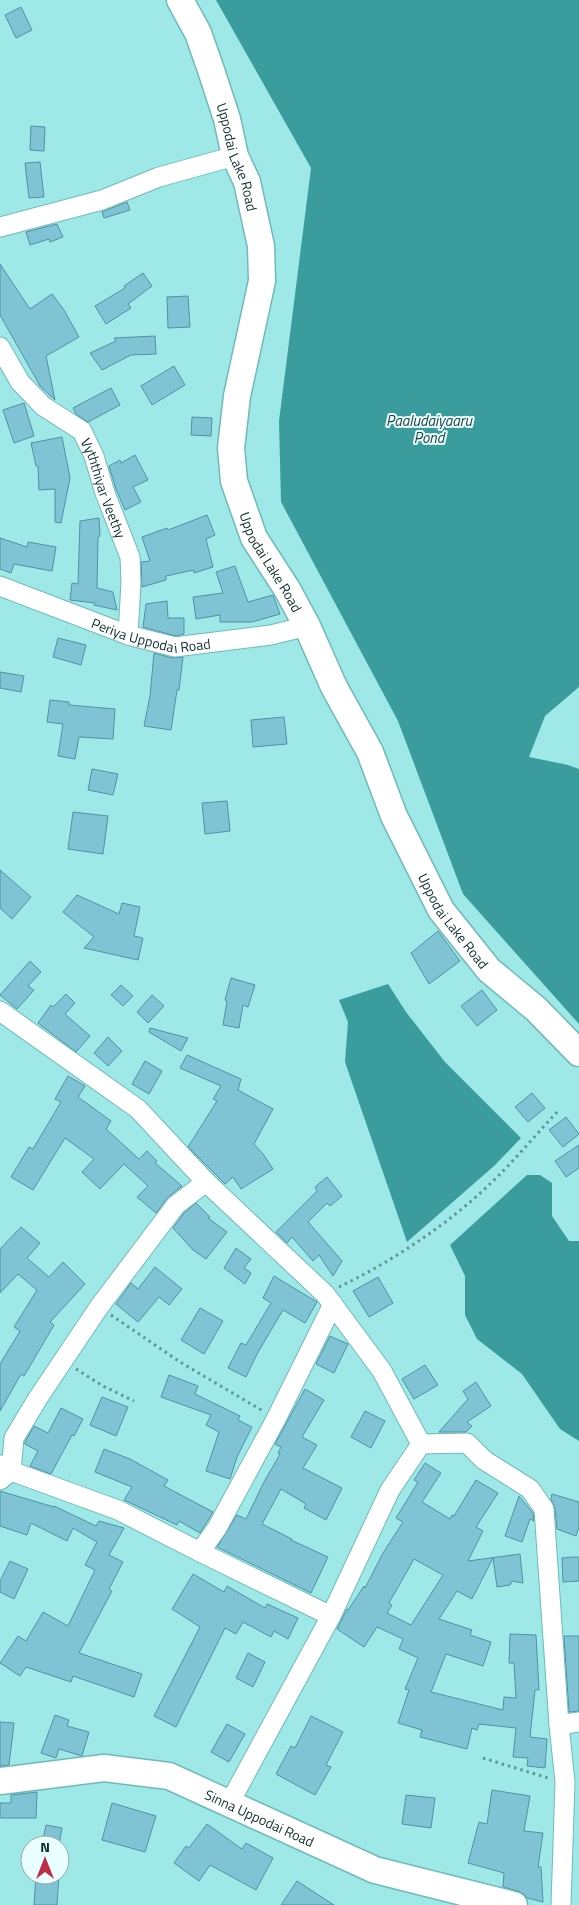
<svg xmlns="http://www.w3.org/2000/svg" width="579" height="1905" font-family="'Titillium Web',sans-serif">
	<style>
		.water { fill: #3a9c9d }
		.building { fill: #7fc3d4; stroke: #4f92a3; fill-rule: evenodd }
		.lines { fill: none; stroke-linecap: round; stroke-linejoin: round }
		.street-casing { stroke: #70b9b9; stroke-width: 21 }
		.secondary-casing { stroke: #70b9b9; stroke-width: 29 }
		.path { stroke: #5e9595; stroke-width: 3; stroke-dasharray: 2.5 4; stroke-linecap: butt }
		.street { stroke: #fff; stroke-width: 19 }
		.secondary { stroke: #fff; stroke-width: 26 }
		.labels { text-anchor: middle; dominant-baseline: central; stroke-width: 4; stroke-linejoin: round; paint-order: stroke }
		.street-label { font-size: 14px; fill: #0e2d2d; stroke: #e9fefe }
		.water-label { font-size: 15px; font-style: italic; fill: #244242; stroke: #e9fefe }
	</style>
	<rect width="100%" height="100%" fill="#9ee8e8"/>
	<g class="water">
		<polygon points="216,0 579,0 579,687 545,716 529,757 568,765 579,769 579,1024 463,894 398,721 281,502 279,421 311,168"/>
		<polygon points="388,984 406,1012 445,1062 521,1138 494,1166 407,1242 345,1062 348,1022 339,1000"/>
		<polygon points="527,1175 540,1175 552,1183 552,1216 569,1241 579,1241 579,1441 560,1429 522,1374 477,1339 465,1315 465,1276 450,1245"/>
	</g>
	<g class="building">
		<polygon points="21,7 32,30 16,38 5,15"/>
		<polygon points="31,126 45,127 44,151 30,150"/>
		<polygon points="40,162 44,197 29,198 25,163"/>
		<polygon points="127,202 130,210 104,218 102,212"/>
		<polygon points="57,224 63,237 50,242 49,239 30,245 26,232"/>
		<polygon points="0,264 30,309 52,294 64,310 79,337 46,356 55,400 40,386 0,315"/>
		<polygon points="143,273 152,286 128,304 131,308 106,324 95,306 125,288 124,286"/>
		<polygon points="188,296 190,327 168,328 167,297"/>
		<polygon points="155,336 156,354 131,355 102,370 90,353 116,341 114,338"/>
		<polygon points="174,366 185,385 152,405 141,386"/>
		<polygon points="111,388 120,405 88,422 76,414 73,408"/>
		<polygon points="24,403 34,436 14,443 3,410"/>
		<polygon points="192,417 212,418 211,436 191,435"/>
		<polygon points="62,437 70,478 61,523 55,522 55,489 39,490 38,466 36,466 31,443"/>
		<polygon points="135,455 148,480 133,487 141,502 125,510 116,489 109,466 120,460 121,463"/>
		<polygon points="207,515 215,535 206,539 213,567 194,573 194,570 166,576 166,580 142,587 141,562 150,561 142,537 167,528 168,530"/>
		<polygon points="99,518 100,536 98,537 97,588 113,592 117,610 94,605 95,603 70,600 72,583 78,584 80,521"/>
		<polygon points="0,538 27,547 28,542 56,547 52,571 14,564 11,573 0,569"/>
		<polygon points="235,566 248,602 273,595 280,614 252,622 220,622 220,615 196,619 193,597 223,593 216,572"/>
		<polygon points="167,601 168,618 184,618 184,634 176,636 143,627 146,604"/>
		<polygon points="58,638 86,645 81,665 53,657"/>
		<polygon points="154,653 172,658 183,657 179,690 177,690 171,730 144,726 150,696"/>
		<polygon points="0,672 24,676 21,692 0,688"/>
		<polygon points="50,700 69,702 69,705 115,709 113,739 79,737 75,759 58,756 63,724 47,722"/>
		<polygon points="284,717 287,744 253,747 251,720"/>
		<polygon points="92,769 118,774 113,795 88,790"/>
		<polygon points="227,801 230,831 205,834 202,803"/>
		<polygon points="73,812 108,816 103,854 68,849"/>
		<polygon points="0,870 31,897 12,919 0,908"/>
		<polygon points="77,895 119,914 122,903 140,907 134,936 143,938 138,960 84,948 94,937 63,912"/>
		<polygon points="438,931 460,961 429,984 411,953"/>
		<polygon points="30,961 41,972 28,986 34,990 17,1009 0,995"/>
		<polygon points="231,978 255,985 248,1007 243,1005 239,1028 223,1025 227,1001 225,1000"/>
		<polygon points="121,985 133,996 123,1006 111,995"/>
		<polygon points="482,990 497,1010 477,1026 461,1006"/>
		<polygon points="66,994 75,1003 65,1014 90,1036 76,1052 38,1023 51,1005 53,1007"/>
		<polygon points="152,995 164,1006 148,1023 137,1012"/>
		<polygon points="150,1028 188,1038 181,1051 149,1032"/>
		<polygon points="108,1037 122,1051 108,1066 94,1053"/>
		<polygon points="187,1055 241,1079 238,1090 273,1109 254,1144 263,1154 273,1169 241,1189 233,1177 225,1184 188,1147 217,1101 213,1099 221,1086 180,1068"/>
		<polygon points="145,1061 162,1071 149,1094 132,1084"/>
		<polygon points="68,1076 85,1086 78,1097 111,1121 106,1129 139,1159 147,1151 157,1161 155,1163 182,1186 167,1198 156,1213 137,1197 148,1186 124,1164 100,1189 82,1172 94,1159 65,1138 33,1190 11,1177 29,1147 33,1149 61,1102 55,1099"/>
		<polygon points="532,1093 545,1108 528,1122 515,1107"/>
		<polygon points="566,1117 579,1134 563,1147 549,1130"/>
		<polygon points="579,1145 579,1168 566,1177 555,1161"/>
		<polygon points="327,1177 342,1196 330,1206 327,1203 308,1222 342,1261 333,1276 319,1255 313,1261 292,1237 287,1243 276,1232 317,1191 315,1187"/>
		<polygon points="196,1203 210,1217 208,1218 227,1232 206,1259 193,1250 173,1228 184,1213"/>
		<polygon points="21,1227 40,1243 27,1258 49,1277 63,1262 85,1284 50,1322 54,1325 24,1376 21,1374 0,1411 0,1364 20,1331 14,1327 37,1290 18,1274 0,1293 0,1249"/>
		<polygon points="236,1248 251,1259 244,1268 251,1273 245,1284 224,1268"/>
		<polygon points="155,1267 182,1289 169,1305 159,1297 138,1322 116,1304 131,1283 138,1289"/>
		<polygon points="274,1276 317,1302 305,1323 283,1310 257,1354 246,1377 228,1368 241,1343 246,1345 271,1303 263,1298"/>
		<polygon points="378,1277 393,1303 369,1317 353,1291"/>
		<polygon points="200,1308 223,1321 204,1354 181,1340"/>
		<polygon points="330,1336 348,1344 334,1373 316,1364"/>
		<polygon points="425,1365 438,1385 414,1399 402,1379"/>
		<polygon points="169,1375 198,1386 195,1394 240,1416 238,1420 252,1427 237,1457 230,1479 206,1471 219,1432 206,1425 211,1415 161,1397"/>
		<polygon points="476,1382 491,1406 467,1422 472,1426 466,1432 439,1432 468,1399 463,1391"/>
		<polygon points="305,1389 324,1400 302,1437 317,1445 303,1468 342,1488 326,1520 304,1508 306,1504 281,1489 262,1524 292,1539 291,1540 328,1557 311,1593 217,1547 237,1515 246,1519 264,1482 280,1454 278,1453 281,1447 275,1444"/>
		<polygon points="102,1397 128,1407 116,1436 90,1425"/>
		<polygon points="61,1408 83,1419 74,1436 72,1435 51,1474 30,1466 38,1451 25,1444 25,1442 34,1426 48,1433"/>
		<polygon points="365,1411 385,1421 371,1448 351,1437"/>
		<polygon points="104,1449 130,1459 168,1480 164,1486 213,1512 200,1533 179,1521 177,1525 124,1500 132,1487 95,1472"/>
		<path d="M425,1463L441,1473L422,1502L450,1519L452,1515L454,1516L476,1480L498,1493L476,1527L483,1531L468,1561L520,1554L523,1583L512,1581L510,1585L497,1587L493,1558L472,1599L457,1591L439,1619L472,1630L470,1635L491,1642L483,1666L446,1654L431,1692L503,1710L504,1697L516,1698L514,1663H509L510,1634L536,1635L539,1690H535L530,1737L547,1739L545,1768L527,1766L528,1758L513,1757L516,1728L479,1724L477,1730L472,1728L467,1749L420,1737L422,1730L398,1723L409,1690L405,1689L418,1658L399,1649L403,1639L377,1627L364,1647L337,1629L347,1609L348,1610L364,1586L365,1588L383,1553L403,1522L396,1518L418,1482L414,1480ZM414,1559L443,1575L411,1625L387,1613L392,1605L389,1603Z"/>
		<polygon points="0,1491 54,1507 54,1506 96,1526 99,1521 124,1528 109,1555 123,1562 109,1589 112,1591 79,1653 142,1674 134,1697 73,1676 71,1682 26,1667 20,1676 0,1663 18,1636 26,1641 43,1612 68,1626 95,1570 85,1565 97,1542 73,1528 67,1541 31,1523 27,1535 0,1526"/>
		<polygon points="552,1494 579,1502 579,1527 576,1536 557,1529 555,1508 551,1499"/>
		<polygon points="519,1496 533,1513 534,1521 530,1519 522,1542 505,1536"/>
		<polygon points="572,1557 579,1557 579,1581 563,1582 562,1558"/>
		<polygon points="10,1561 28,1569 14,1599 0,1592 0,1581"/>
		<polygon points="193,1574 224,1592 227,1586 265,1608 267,1604 298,1618 288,1639 274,1631 271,1637 243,1622 236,1634 225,1628 176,1727 154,1716 200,1627 172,1609"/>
		<polygon points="564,1636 579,1636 579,1711 569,1712"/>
		<polygon points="248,1653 265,1662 253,1687 236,1678"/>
		<polygon points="55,1715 69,1720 67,1726 89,1732 82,1756 59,1749 56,1758 41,1753"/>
		<polygon points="311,1716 343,1732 326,1765 331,1767 315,1795 276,1774 291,1746 295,1748"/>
		<polygon points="0,1722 14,1723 9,1765 0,1766"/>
		<polygon points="227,1724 245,1734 229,1762 211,1752"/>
		<polygon points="492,1790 530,1796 524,1831 543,1833 538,1867 541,1867 543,1902 527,1898 524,1894 518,1891 503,1887 504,1873 468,1863 479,1822 487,1824"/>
		<polygon points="37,1792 36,1818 0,1818 0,1803 11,1803 11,1795"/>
		<polygon points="406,1795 435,1798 431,1828 402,1824"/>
		<polygon points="112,1803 156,1816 145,1852 102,1840"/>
		<polygon points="207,1824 242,1849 246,1843 273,1858 256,1890 210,1865 199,1881 174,1863 186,1846 189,1848"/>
		<polygon points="46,1825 62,1828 59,1845 42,1845"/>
		<polygon points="36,1875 59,1875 57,1905 34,1905"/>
		<polygon points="297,1881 334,1905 281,1905"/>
	</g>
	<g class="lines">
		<g class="street-casing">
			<g id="street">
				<polyline points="0,227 102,200 159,177 235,156"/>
				<path id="s1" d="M0,347L20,382L43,406L82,431L94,456L105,493L130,557L131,582L128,635"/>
				<path id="s2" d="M0,586L128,635L175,647L271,635L307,626"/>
				<polyline points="0,1011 138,1109 206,1182 176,1205 99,1307 38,1398 14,1438 11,1471 0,1480"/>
				<polyline points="206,1182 325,1294 382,1371 421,1444"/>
				<polyline points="421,1444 467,1443 484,1460 530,1489 544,1509 559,1725 565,1782 561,1905"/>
				<polyline points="1,1465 11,1471 118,1510 200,1552 331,1616"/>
				<polyline points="200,1552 217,1528 276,1419 333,1304"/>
				<polyline points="559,1725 579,1722"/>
				<polyline points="229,1804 331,1616 390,1490 421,1444"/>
			</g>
		</g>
		<g class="secondary-casing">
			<g id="secondary">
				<path id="s3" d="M180,0L198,33L211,70L227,119L235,156L247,182L261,246L262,281L237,396L231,448L234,481L254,538L287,589L307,626L334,687L370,752L394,816L441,910L489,970L536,1009L579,1053"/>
				<path id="s4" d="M0,1781L104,1768L169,1776L375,1870L514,1905"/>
			</g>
		</g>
		<g class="path">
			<path d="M339,1287C393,1261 450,1223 492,1182C516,1159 537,1133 560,1109"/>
			<polyline points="111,1315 180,1362 263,1411"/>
			<polyline points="76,1369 103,1386 134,1401"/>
			<polyline points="483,1758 548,1778"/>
		</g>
		<use href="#street" class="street"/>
		<use href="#secondary" class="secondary"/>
	</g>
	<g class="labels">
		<g class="street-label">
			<text stroke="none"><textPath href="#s3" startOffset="168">Uppodai Lake Road</textPath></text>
			<text stroke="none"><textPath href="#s1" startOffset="181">Vyththiyar Veethy</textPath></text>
			<text stroke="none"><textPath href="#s3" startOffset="588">Uppodai Lake Road</textPath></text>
			<text stroke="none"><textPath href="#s2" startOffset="160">Periya Uppodai Road</textPath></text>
			<text stroke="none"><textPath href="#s3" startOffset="992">Uppodai Lake Road</textPath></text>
			<text stroke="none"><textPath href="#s4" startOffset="270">Sinna Uppodai Road</textPath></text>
		</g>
		<g class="water-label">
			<text x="429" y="420">Paaludaiyaaru<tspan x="429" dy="17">Pond</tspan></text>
		</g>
	</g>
	<g transform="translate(45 1860)"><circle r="24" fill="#e9fefe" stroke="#91aaaa"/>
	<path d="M0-4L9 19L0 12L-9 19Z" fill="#be2d48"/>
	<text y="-8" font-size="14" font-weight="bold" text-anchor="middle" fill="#0e2d2d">N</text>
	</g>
</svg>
